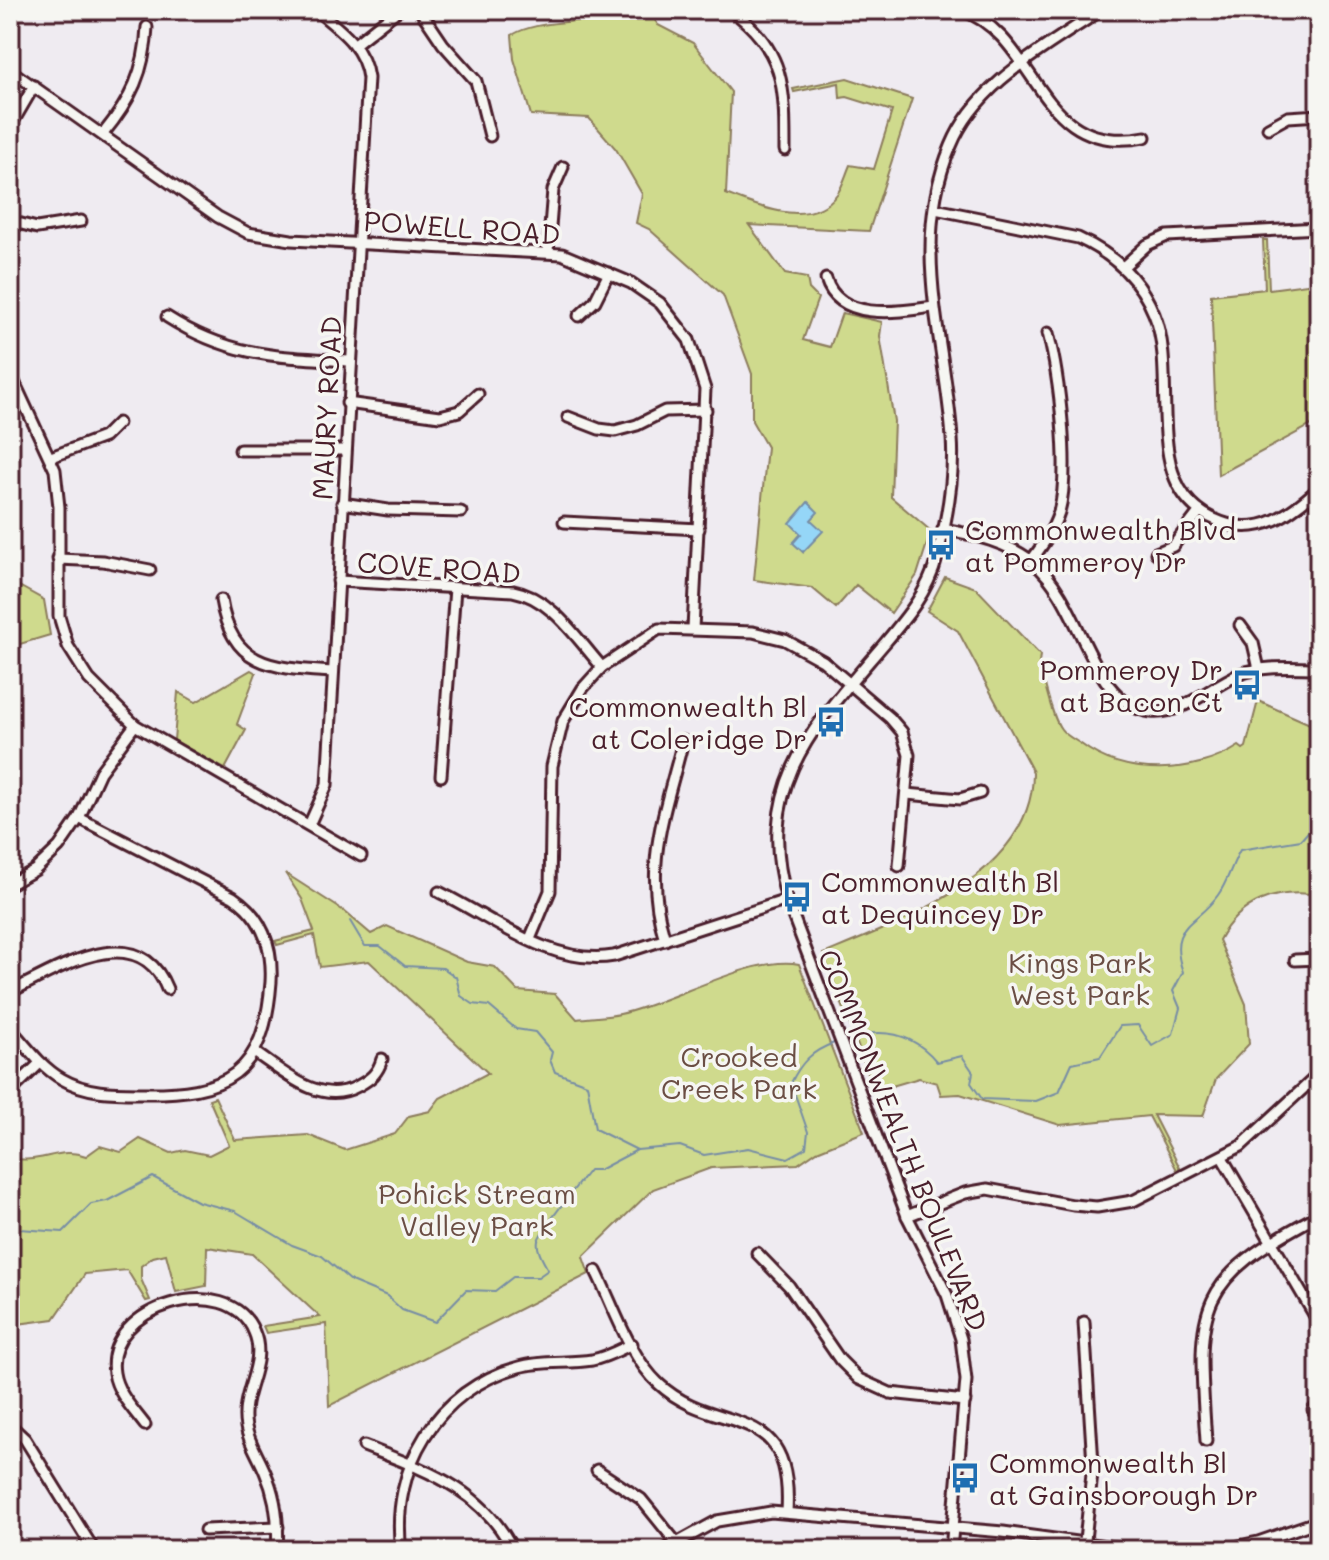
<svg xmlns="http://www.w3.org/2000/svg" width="1329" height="1560" font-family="Mali,sans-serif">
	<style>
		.green { fill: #cfda8d; stroke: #8c7c5c; stroke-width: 2; fill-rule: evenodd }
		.water { fill: #95d6f7; stroke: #778da5; stroke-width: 2 }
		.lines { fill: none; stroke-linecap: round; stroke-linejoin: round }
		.stream { stroke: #778da5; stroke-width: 2 }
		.minor-casing { stroke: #4a1f2b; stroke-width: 15 }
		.minor { stroke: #f6f6f2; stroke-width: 9 }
		.labels { text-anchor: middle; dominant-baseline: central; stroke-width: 7; stroke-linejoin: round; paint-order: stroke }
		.street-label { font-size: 28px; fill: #4a1f2b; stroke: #f6f6f2 }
		.poi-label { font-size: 28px; fill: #4a1f2b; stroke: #f6f6f2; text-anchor: start }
		.park-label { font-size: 28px; fill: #6b4e44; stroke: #f6f6f2 }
	</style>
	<rect width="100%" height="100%" fill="#efebf1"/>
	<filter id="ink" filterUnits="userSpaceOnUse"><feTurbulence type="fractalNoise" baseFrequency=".0125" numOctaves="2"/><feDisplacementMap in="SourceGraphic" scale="16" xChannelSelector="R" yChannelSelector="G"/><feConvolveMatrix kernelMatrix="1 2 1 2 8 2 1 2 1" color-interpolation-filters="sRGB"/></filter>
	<g filter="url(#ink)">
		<g class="green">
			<path d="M605,10H649L658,25L693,43L731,92L726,194C758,206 811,230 837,194C843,186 846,174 850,165L874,169L892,111L847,97L840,98L839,83L794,92L793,89L847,78L912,99L869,231L749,225L785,274L807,278L809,289L818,298L803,340L830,347L842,313L882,322L880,336L894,421L891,497L931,531L917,575L891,613L856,585L836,608L812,588L754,580L767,447L752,421V374L723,295L649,229L636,223L642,194L616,149L589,118L531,115L514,59L512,35C543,17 583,28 605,10ZM808,502L811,520L803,552L794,543L801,534Z"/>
			<polygon points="1263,240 1267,240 1269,289 1314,283 1319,311 1319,421 1218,475 1211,295 1265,289"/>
			<path d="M945,577L976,588L1040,655L1039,664C1045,681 1051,716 1061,729C1065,735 1075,740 1081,744C1124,777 1195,775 1239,746L1243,749L1246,747L1258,701L1319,728V895C1276,888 1240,901 1219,940L1246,1004L1249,1044L1216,1079L1203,1116L1153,1115L1180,1168L1177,1170L1149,1116L1060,1125L960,1094L941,1095L937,1083L919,1078L875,1091L823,954C901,922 1034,874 1033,772L958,631L927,611Z"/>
			<polygon points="10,581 44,600 50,635 10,647"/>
			<polygon points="251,670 256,673 237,724 246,730 225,769 174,740 178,692 196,702"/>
			<path d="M285,873L344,911L371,934L387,926L467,962L495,967L518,991L555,994L577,1019C591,1017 606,1017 620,1014C669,1004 753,954 799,964L864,1132L817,1151L798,1164L711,1168L653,1189L583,1257L589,1274L329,1406L326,1324L266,1333L263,1326L320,1317L252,1254L207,1247L206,1286L176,1292L166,1254L153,1257L141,1266V1279L150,1300L146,1301L127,1270L85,1274L54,1319L10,1325V1158C38,1165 61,1146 86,1156L100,1146L121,1152L140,1139L171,1153L185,1150L209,1155L229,1145L209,1099L215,1097L235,1140L308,1135L345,1150L395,1134L409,1116L430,1111L440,1098L488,1073L369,961L320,967L314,935L277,945L275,941L314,931L302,899Z"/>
		</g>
		<polygon class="water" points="808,502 818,512 811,520 823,531 803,552 793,543 801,534 790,523"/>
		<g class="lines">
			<g class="stream">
				<path d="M350,921L365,946H380L405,966L443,968L456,977L461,996L473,1004L489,1006L516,1029L535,1032L552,1052L550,1060L555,1072L587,1084L595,1129L637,1150L680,1146L704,1155L748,1148L788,1158L806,1148L808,1132L791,1083C801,1062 812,1051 834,1043"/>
				<path d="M847,1039C882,1027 913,1033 937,1062L962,1056L973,1072L971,1083L982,1099L1036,1101L1059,1092L1072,1063L1100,1057L1120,1026L1138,1025L1152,1046L1173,1034L1180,1008L1173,991L1183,972C1166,924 1196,926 1218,895C1227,883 1232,864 1240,850L1301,840L1319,819"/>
				<path d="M10,1265L14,1263L19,1229L63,1232L91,1204L107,1201L153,1177L199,1202L235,1211L292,1245L322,1256L351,1281L387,1296L402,1310L435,1322L466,1290L495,1291L513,1277H538L548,1270C544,1262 536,1250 538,1241C539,1232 580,1182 589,1170H599L637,1150"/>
			</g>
			<g class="minor-casing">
				<g id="minor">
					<polyline points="420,10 443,44 476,81 490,136"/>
					<path d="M731,10C785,49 785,88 785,150"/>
					<path d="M961,10C1041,37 1035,158 1145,137"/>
					<polyline points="355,44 398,10"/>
					<polyline points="10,70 218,217 248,233 291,240 562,254 631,283 660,303 689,340 705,389 693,629"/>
					<polyline points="10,127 34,86"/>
					<polyline points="1268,128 1288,117 1319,115"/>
					<path d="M103,134C131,100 145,71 147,27"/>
					<path d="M935,209L1078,238C1113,254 1140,279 1154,314C1181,379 1136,492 1221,522C1261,537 1291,513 1319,488"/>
					<polyline points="10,221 37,228 81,221"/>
					<polyline points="548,252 553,190 563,167"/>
					<polyline points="1123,267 1147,245 1167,236 1319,228"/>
					<path d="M826,279C839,322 899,312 933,307"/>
					<polyline points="579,316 595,301 609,273"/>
					<path d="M167,317C230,357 278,357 350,361"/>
					<polyline points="10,373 55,470 59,507 59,616 68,646 89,679 135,725 361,856"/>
					<polyline points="347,403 440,416 459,411 478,394"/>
					<polyline points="568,417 599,429 615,431 637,425 665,411 706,410"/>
					<polyline points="240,450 343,450"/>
					<polyline points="51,457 104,437 118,423"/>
					<polyline points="1310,496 1319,508"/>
					<polyline points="342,503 388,510 461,512"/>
					<polyline points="564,522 699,529"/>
					<path d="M943,529C976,535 1007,542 1034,563C1083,603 1090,705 1151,712C1185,715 1210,686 1240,674C1265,665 1292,668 1319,668"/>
					<polyline points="1156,553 1173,546 1199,512"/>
					<polyline points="58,559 103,561 150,570"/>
					<path d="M1031,561C1042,546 1053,531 1059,512C1071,470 1059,376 1048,333"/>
					<path d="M338,581L513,591C552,598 577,639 602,667"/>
					<path d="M221,600C232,668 274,668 332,672"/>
					<polyline points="1240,625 1253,643 1259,669"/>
					<polyline points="441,776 455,588"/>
					<polyline points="907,794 960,799 980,793"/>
					<path d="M309,825L327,785L368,78C364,46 339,29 316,10"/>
					<polyline points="10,884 35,870 59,847 79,818 100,772 135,725"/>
					<path d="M439,892C492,918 553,967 614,956L787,900"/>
					<polyline points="530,939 550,891 552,766 563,721 583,688 602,667 659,629 753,632 785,640 823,661 890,718 902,732 909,755 899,866"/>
					<path d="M665,940C642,866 665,813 683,741"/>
					<polyline points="1295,960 1319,959"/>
					<path d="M10,992C55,970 138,916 167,989"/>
					<path d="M10,1028C26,1046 41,1067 62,1079C86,1093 113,1093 139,1093C227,1095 264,1075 271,982C273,947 263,917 233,897L79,818"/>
					<path d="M254,1052C284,1072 320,1107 358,1086C371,1079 378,1073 382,1059"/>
					<polyline points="10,1092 40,1063"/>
					<polyline points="1223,1159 1319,1323"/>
					<polyline points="907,1216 965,1193 988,1189 1073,1205 1097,1207 1133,1201 1241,1146 1319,1074"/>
					<polyline points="757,1253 789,1286 840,1360 859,1379 890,1393 965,1401"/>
					<path d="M596,1271C614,1307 629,1356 659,1384C716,1437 794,1398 787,1512"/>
					<polyline points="1084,1322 1093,1464 1084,1550"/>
					<polyline points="1313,1410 1319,1404"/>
					<polyline points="10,1425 25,1439 94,1550"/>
					<path d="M145,1425C133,1409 117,1393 114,1373C103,1306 229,1269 254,1332C268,1364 239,1393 246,1427C249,1443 259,1457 265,1472C276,1497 279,1523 277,1550"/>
					<path d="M1206,1441C1197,1306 1192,1282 1319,1215"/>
					<path d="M364,1446C425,1470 482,1488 513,1550"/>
					<polyline points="597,1470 641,1499 675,1541"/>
					<polyline points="205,1530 278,1527"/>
					<path d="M401,1550C390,1468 437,1389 519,1367C543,1360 568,1364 592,1360C607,1357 619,1350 632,1344"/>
					<polyline points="664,1550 717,1521 771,1512 1003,1532 1136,1550"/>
					<path d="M951,1550L966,1380L961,1339L947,1295L907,1216L787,900C754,784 814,726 884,644C906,618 928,592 937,558C947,519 955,477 952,438C945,338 909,245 951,146C977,82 1046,48 1101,10"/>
					<polyline points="1219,1550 1258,1542 1319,1521"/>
				</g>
			</g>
			<use href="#minor" class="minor"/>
		</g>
	</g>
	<defs>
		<g id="bus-bare" transform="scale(2.4)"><path d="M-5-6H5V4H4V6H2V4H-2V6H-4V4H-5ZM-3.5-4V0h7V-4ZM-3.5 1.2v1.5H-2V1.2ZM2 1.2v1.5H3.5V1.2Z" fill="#1f6fb2" stroke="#f6f6f2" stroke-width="2.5" paint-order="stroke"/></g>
	</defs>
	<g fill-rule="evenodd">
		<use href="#bus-bare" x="941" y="545"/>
		<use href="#bus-bare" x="1247" y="685"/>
		<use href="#bus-bare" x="831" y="722"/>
		<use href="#bus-bare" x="797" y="897"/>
		<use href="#bus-bare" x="965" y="1478"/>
	</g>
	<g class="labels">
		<g class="street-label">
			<text transform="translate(462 227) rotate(4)">POWELL ROAD</text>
			<text transform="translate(326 408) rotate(-87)">MAURY ROAD</text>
			<text transform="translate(439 567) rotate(4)">COVE ROAD</text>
			<text transform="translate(904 1140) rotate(68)">COMMONWEALTH BOULEVARD</text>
		</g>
		<g class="poi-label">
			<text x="965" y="529">Commonwealth Blvd<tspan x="965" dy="32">at Pommeroy Dr</tspan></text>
			<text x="1223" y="669" text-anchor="end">Pommeroy Dr<tspan x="1223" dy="32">at Bacon Ct</tspan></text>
			<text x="807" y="706" text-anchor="end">Commonwealth Bl<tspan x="807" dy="32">at Coleridge Dr</tspan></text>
			<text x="821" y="881">Commonwealth Bl<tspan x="821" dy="32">at Dequincey Dr</tspan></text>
			<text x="989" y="1462">Commonwealth Bl<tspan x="989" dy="32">at Gainsborough Dr</tspan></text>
		</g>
		<g class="park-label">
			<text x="1080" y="962">Kings Park<tspan x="1080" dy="32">West Park</tspan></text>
			<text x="739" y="1056">Crooked<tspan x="739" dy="32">Creek Park</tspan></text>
			<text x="477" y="1193">Pohick Stream<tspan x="477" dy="32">Valley Park</tspan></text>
		</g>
	</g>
	<rect width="1329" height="1560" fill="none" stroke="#f6f6f2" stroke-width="40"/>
	<rect x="20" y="20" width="1289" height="1520" fill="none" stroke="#4a1f2b" stroke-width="3" filter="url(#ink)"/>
</svg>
